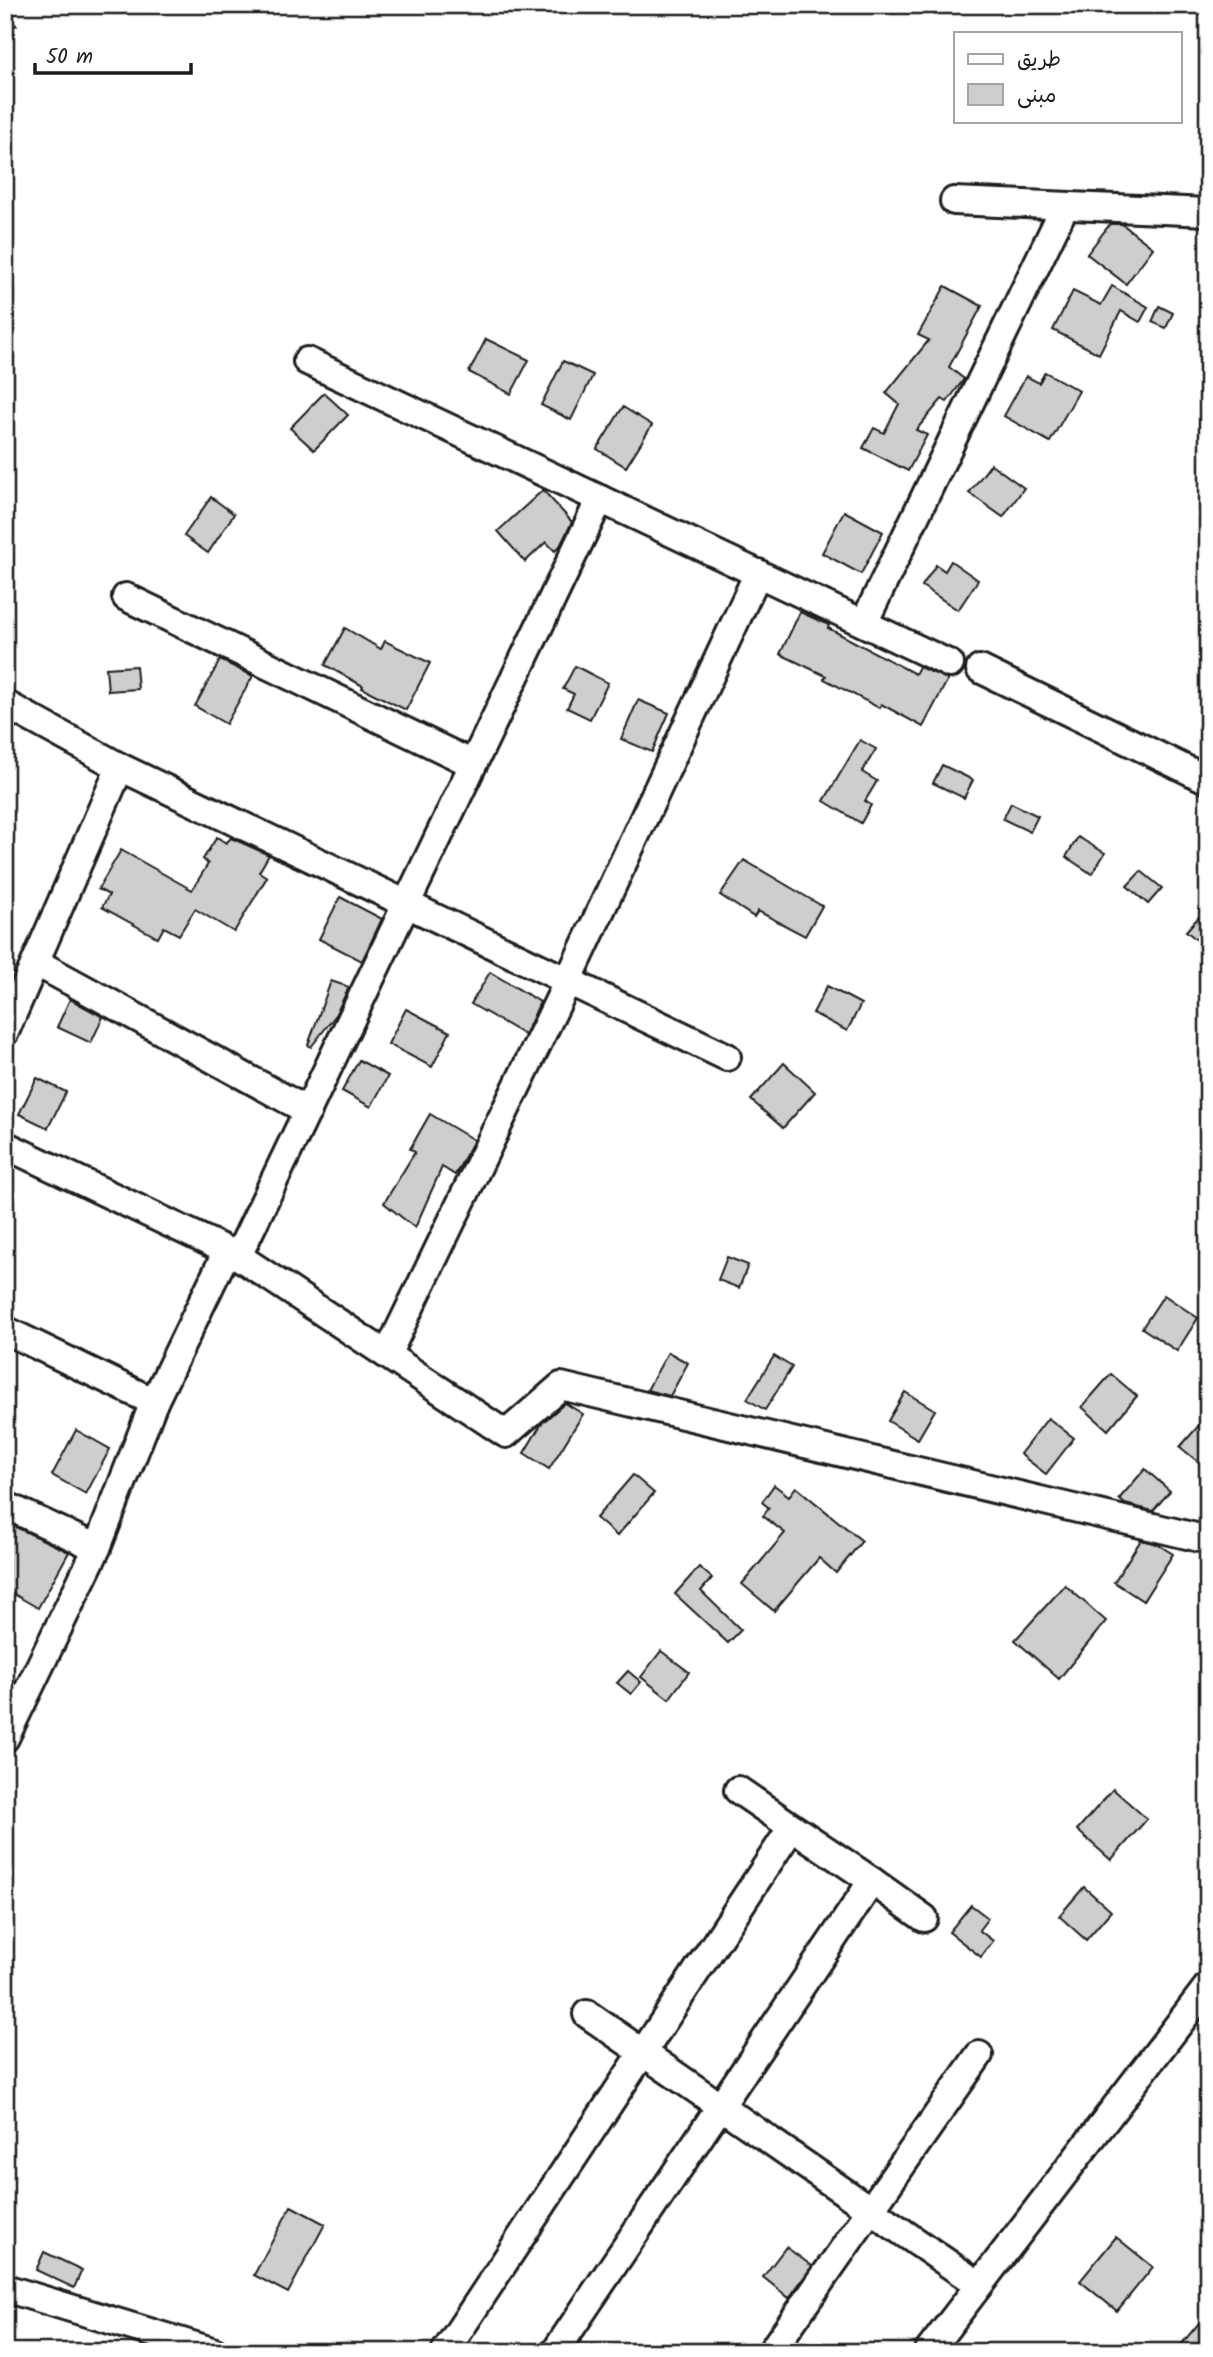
<svg xmlns="http://www.w3.org/2000/svg" width="1213" height="2357" font-family="Kalam,'Playpen Sans Arabic',sans-serif">
	<style>
		.building { fill: #cecece; stroke: #1c1c1c; stroke-width: 2 }
		.lines { fill: none; stroke-linecap: round; stroke-linejoin: round }
		.minor-casing { stroke: #1c1c1c; stroke-width: 32 }
		.path { stroke: #1c1c1c; stroke-width: 3.5; stroke-dasharray: 5 5; stroke-linecap: butt }
		.minor { stroke: #fff; stroke-width: 26 }
	</style>
	<rect width="100%" height="100%" fill="#fff"/>
	<filter id="ink" filterUnits="userSpaceOnUse"><feTurbulence type="fractalNoise" baseFrequency=".0143" numOctaves="2"/><feDisplacementMap in="SourceGraphic" scale="14" xChannelSelector="R" yChannelSelector="G"/><feConvolveMatrix kernelMatrix="1 2 1 2 8 2 1 2 1" color-interpolation-filters="sRGB"/></filter>
	<g filter="url(#ink)">
		<g class="building">
			<polygon points="1110,224 1122,224 1153,248 1126,284 1087,254"/>
			<polygon points="945,286 982,306 949,367 964,379 947,402 942,399 916,430 927,435 908,471 863,448 874,428 884,433 899,404 886,393 929,340 918,335"/>
			<polygon points="1112,286 1148,307 1140,322 1121,311 1099,354 1053,330 1073,291 1101,305"/>
			<polygon points="1159,306 1173,313 1166,328 1152,322"/>
			<polygon points="486,339 529,360 511,394 469,372"/>
			<polygon points="563,361 593,375 571,420 541,405"/>
			<polygon points="1045,372 1079,391 1050,442 1004,416 1026,376 1039,383"/>
			<polygon points="324,393 348,415 314,450 290,428"/>
			<polygon points="623,407 652,425 626,467 597,449"/>
			<polygon points="991,464 1024,488 1003,517 969,493"/>
			<polygon points="543,490 572,522 560,546 555,551 546,542 525,562 498,531"/>
			<polygon points="211,497 234,514 208,553 184,536"/>
			<polygon points="844,511 883,532 861,574 822,553"/>
			<polygon points="951,561 978,580 958,610 922,586 936,565 945,571"/>
			<polygon points="800,612 829,625 828,628 915,674 919,667 948,679 923,727 881,704 879,708 824,679 826,676 780,654"/>
			<polygon points="345,628 381,649 385,641 430,663 406,710 362,688 363,686 325,665"/>
			<polygon points="220,660 253,676 226,724 195,706"/>
			<polygon points="136,666 138,689 108,691 106,668"/>
			<polygon points="575,666 608,683 590,719 567,708 574,694 563,689"/>
			<polygon points="638,700 669,713 652,752 621,739"/>
			<polygon points="860,740 876,749 862,772 877,781 865,801 871,805 861,823 824,801"/>
			<polygon points="942,765 973,780 964,798 933,783"/>
			<polygon points="1011,803 1038,816 1030,832 1003,819"/>
			<polygon points="217,837 226,843 231,838 269,855 259,872 267,877 234,932 195,909 179,935 164,927 158,938 102,907 109,895 98,889 121,850 192,890 208,864 203,859"/>
			<polygon points="1078,837 1105,853 1092,874 1066,857"/>
			<polygon points="744,860 822,906 805,936 758,911 754,917 720,895"/>
			<polygon points="1141,871 1162,888 1148,904 1127,886"/>
			<polygon points="340,897 382,919 362,961 319,939"/>
			<polygon points="1208,907 1208,949 1186,931"/>
			<polygon points="490,972 540,1002 525,1035 471,1004"/>
			<polygon points="331,981 349,987 335,1016 311,1047 308,1045"/>
			<polygon points="827,986 861,1004 847,1031 813,1013"/>
			<polygon points="70,999 103,1017 91,1043 57,1027"/>
			<polygon points="406,1009 450,1032 432,1067 388,1044"/>
			<polygon points="359,1060 388,1076 371,1107 342,1091"/>
			<polygon points="784,1063 815,1092 783,1128 751,1100"/>
			<polygon points="37,1078 66,1092 48,1128 19,1114"/>
			<polygon points="430,1114 474,1140 455,1175 442,1167 415,1228 384,1203 415,1152 410,1149"/>
			<polygon points="727,1257 748,1265 739,1288 718,1280"/>
			<polygon points="1164,1295 1198,1318 1177,1351 1142,1328"/>
			<polygon points="668,1352 688,1363 670,1396 647,1390"/>
			<polygon points="774,1356 792,1367 765,1410 747,1399"/>
			<polygon points="1111,1374 1137,1396 1108,1430 1082,1407"/>
			<polygon points="905,1392 935,1410 918,1439 888,1421"/>
			<polygon points="565,1403 583,1414 549,1469 524,1453 542,1423"/>
			<polygon points="1208,1415 1208,1470 1180,1447"/>
			<polygon points="1048,1418 1074,1438 1046,1474 1020,1454"/>
			<polygon points="76,1430 110,1449 86,1494 52,1475"/>
			<polygon points="1145,1469 1170,1491 1153,1511 1125,1504 1119,1499"/>
			<polygon points="633,1475 654,1493 617,1536 596,1518"/>
			<polygon points="774,1485 789,1496 796,1487 862,1541 836,1573 819,1558 774,1611 742,1584 785,1533 763,1516 769,1508 762,1502"/>
			<polygon points="5,1522 69,1552 38,1608 5,1589"/>
			<polygon points="1141,1540 1157,1544 1173,1554 1143,1601 1114,1582"/>
			<polygon points="699,1567 712,1578 701,1591 741,1630 728,1643 675,1594"/>
			<polygon points="1065,1585 1106,1621 1059,1679 1015,1640"/>
			<polygon points="661,1651 689,1672 669,1699 641,1677"/>
			<polygon points="628,1671 641,1682 631,1694 617,1683"/>
			<polygon points="1113,1789 1147,1819 1111,1860 1077,1830"/>
			<polygon points="1084,1887 1111,1911 1086,1940 1059,1916"/>
			<polygon points="971,1905 988,1918 979,1930 993,1941 981,1957 949,1932"/>
			<polygon points="291,2206 325,2224 288,2293 254,2275"/>
			<polygon points="1116,2237 1153,2267 1117,2311 1080,2281"/>
			<polygon points="786,2247 812,2266 789,2298 763,2277"/>
			<polygon points="44,2252 82,2270 74,2288 36,2270"/>
			<polygon points="1208,2312 1208,2352 1175,2352"/>
		</g>
		<g class="lines">
			<g class="minor-casing">
				<g id="minor">
					<polyline points="954,201 1208,212"/>
					<polyline points="307,361 950,664"/>
					<polyline points="126,597 473,764"/>
					<polyline points="864,623 1065,206"/>
					<polyline points="980,669 1208,780"/>
					<polyline points="5,704 120,767 727,1057"/>
					<polyline points="37,963 308,1111"/>
					<polyline points="5,1032 120,767"/>
					<polyline points="5,1145 238,1256 506,1434 561,1386 1208,1540"/>
					<polyline points="238,1256 600,499"/>
					<polyline points="5,1330 154,1402"/>
					<polyline points="387,1355 568,981 758,573"/>
					<polyline points="5,1505 97,1548"/>
					<polyline points="5,1738 97,1548 154,1402 227,1251"/>
					<polyline points="738,1790 792,1827"/>
					<polyline points="872,1881 924,1918"/>
					<polyline points="587,2014 979,2285"/>
					<polyline points="5,2288 215,2352"/>
					<polyline points="445,2352 792,1827 872,1881 555,2352"/>
					<polyline points="771,2352 979,2055"/>
					<polyline points="928,2352 1208,1986"/>
				</g>
			</g>
			<polyline class="path" points="5,16 16,26 5,40"/>
			<use href="#minor" class="minor"/>
		</g>
	</g>
	<rect width="1213" height="2357" fill="none" stroke="#fff" stroke-width="28"/>
	<rect x="14" y="14" width="1185" height="2329" fill="none" stroke="#1c1c1c" stroke-width="2.5" filter="url(#ink)"/>
	<rect x="954" y="32" width="228" height="91" fill="#ffffff" stroke="#a4a4a4" stroke-width="2"/>
	<rect x="968" y="54" width="35" height="10" fill="#ffffff" stroke="#a4a4a4" stroke-width="2"/>
	<text x="1017" y="66" font-size="21" fill="#1c1c1c">طريق</text>
	<rect x="968" y="84" width="35" height="21" fill="#cecece" stroke="#a4a4a4" stroke-width="2"/>
	<text x="1017" y="102" font-size="21" fill="#1c1c1c">مبنى</text>
	<path d="M35 63v10h156v-10" fill="none" stroke="#1c1c1c" stroke-width="3.5"/>
	<text x="46" y="63" font-size="21" fill="#1c1c1c" stroke="#ffffff" stroke-width="5" paint-order="stroke">50 m</text>
</svg>
